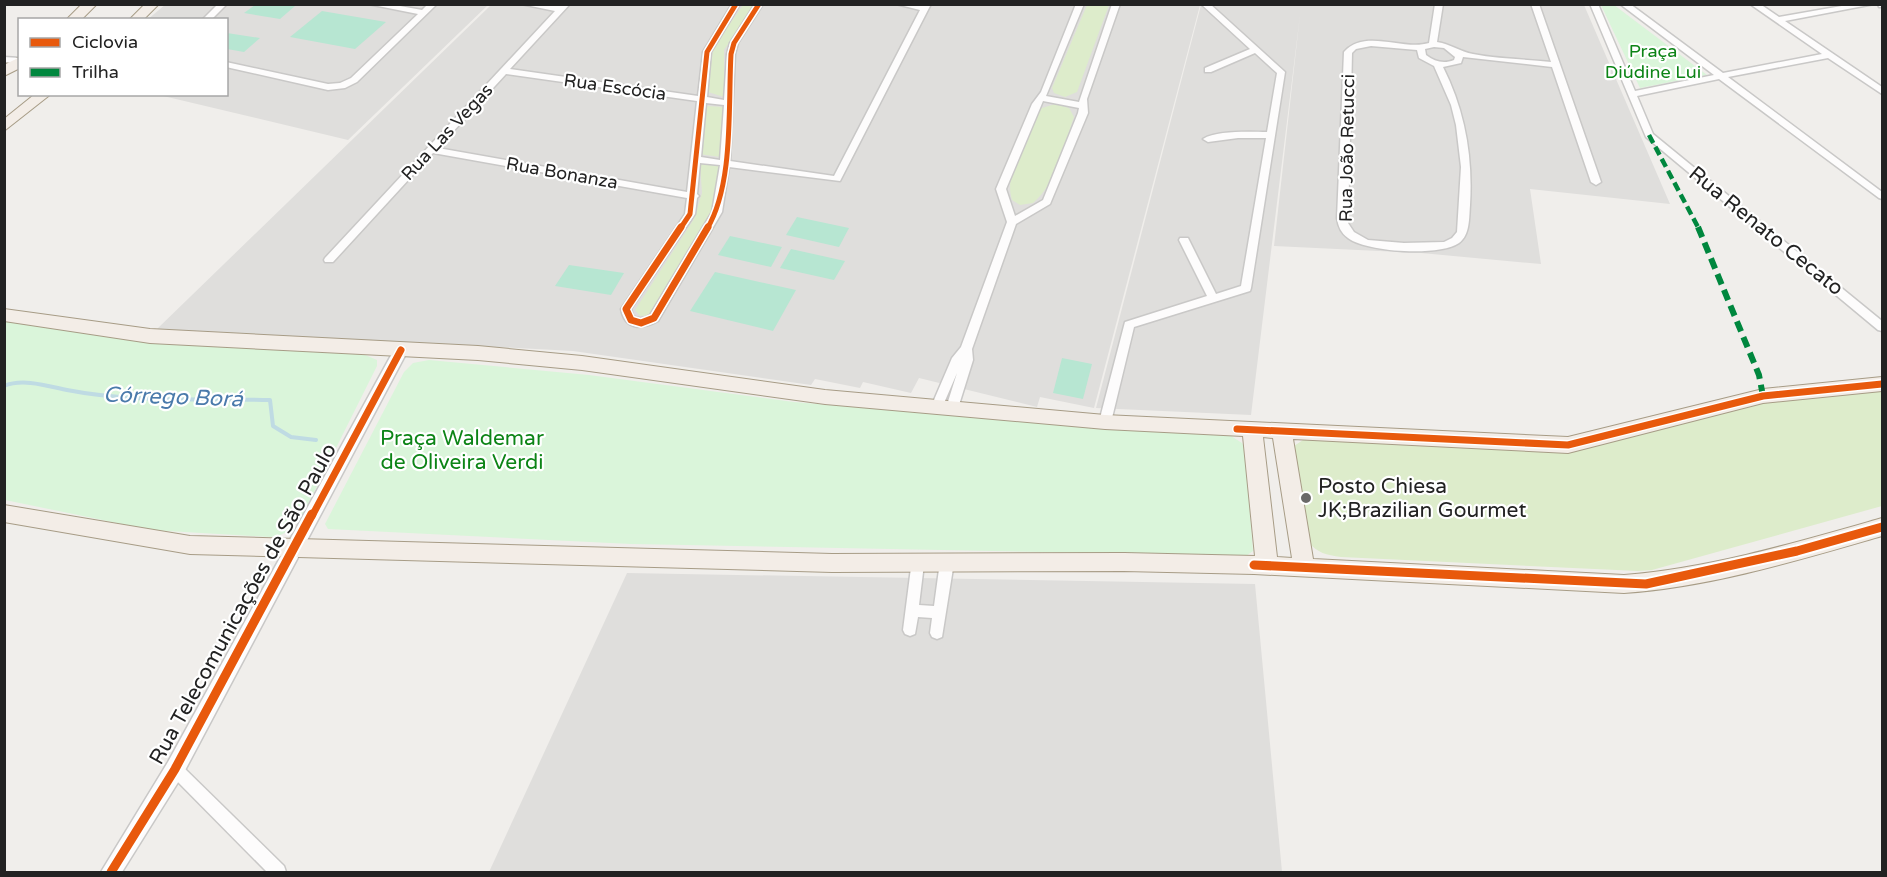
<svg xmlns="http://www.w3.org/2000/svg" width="1887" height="877" font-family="'Varela Round',sans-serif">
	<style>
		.residential { fill: #dfdedc }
		.grass { fill: #ddeccb }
		.park { fill: #daf5da }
		.pitch { fill: #b7e6d2 }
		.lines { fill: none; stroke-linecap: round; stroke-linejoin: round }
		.stream { stroke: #bfdbe3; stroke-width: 4 }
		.minor-casing { stroke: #c9c8c7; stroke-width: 3 }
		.tertiary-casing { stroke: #c9c8c7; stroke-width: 3 }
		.primary-casing { stroke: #a79c86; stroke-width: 2 }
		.minor { fill: #fdfcfc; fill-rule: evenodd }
		.tertiary { fill: #fdfcfc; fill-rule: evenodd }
		.primary { fill: #f3ede7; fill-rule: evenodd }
		.quiet-far1 { stroke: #00873e; stroke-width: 4.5; stroke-dasharray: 9 4.5; stroke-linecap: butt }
		.quiet { stroke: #00873e; stroke-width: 6; stroke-dasharray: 11 6; stroke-linecap: butt }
		.cycleway-far2-casing { stroke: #fff; stroke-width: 8 }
		.cycleway-far1-casing { stroke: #fff; stroke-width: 10 }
		.cycleway-casing { stroke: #fff; stroke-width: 13 }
		.cycleway-far2 { stroke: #e8590c; stroke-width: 5 }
		.cycleway-far1 { stroke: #e8590c; stroke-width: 7 }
		.cycleway { stroke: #e8590c; stroke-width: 9 }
		.poi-dot { fill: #6a6968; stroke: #fff; stroke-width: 2 }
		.labels { text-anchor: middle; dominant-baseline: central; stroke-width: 4.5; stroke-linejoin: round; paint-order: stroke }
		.far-park-label { font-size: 18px; fill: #0c8416; stroke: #fff }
		.far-street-label { font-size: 18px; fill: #222; stroke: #fff }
		.street-label { font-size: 21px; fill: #222; stroke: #fff }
		.park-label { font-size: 21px; fill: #0c8416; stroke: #fff }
		.poi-label { font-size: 21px; fill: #222; stroke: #fff; text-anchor: start }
		.water-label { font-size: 22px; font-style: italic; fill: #4a7aab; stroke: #fff }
	</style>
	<rect width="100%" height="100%" fill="#f0eeeb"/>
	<g class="residential">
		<polygon points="166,4 488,5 348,140 159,95 226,94 226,20 147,20"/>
		<polygon points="491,5 1200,5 1094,408 1040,397 1037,407 919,378 911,393 863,382 860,388 815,379 811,385 573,351 157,329"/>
		<polygon points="1201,5 1584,5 1670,204 1530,189 1541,264 1421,253 1274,246 1300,15 1251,415 1096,408"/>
		<polygon points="627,573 1255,584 1282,872 489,872"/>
	</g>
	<g class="grass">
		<polygon points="743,5 755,5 724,50 724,97 708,92 713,48"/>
		<polygon points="1087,5 1109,5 1077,92 1065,97 1054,93 1052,88"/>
		<path d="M1055,104L1069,108L1074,117C1064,145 1057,183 1033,203L1020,205L1012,200C1003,172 1028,134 1039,109Z"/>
		<polygon points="706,106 724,107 721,157 699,154"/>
		<polygon points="721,163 712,212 652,315 640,316 635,310 694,219 702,193 700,164"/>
		<path d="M1882,389V506L1652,570L1638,571L1341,557C1326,555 1318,553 1308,542L1294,446L1303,440L1562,450L1660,429L1772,399Z"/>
	</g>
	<g class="park">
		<polygon points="1601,5 1614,5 1707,75 1640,88"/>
		<path d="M4,321L124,339L363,354L377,360V366L305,510C295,526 289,535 270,537L151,530L5,500Z"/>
		<polygon points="429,360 589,375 794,402 1103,428 1231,436 1242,443 1245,449 1253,551 1246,556 631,544 328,529 325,524 404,372 413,363"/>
	</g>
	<g class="pitch">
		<polygon points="284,5 295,6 280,19 244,13 255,5"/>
		<polygon points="322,11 386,22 355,49 290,37"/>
		<polygon points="226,33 227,33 260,38 244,52 227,49"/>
		<polygon points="797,217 849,228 839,247 786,235"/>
		<polygon points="730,236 782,247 771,267 718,255"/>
		<polygon points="791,249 845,261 834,280 780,268"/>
		<polygon points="569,265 624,273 611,295 555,286"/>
		<polygon points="715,272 796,290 773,331 690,311"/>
		<polygon points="1062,358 1092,364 1083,399 1053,393"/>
	</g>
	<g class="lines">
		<path class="stream" d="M4,386C23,378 48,386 67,390C133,403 203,398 270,400L273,426L291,437L316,440"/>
		<g class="minor-casing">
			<g id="minor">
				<polygon points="218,4 227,4 211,20 202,20"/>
				<polygon points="368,4 389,4 422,10 428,4 437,4 357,82 345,88 328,90 226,67 226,62 328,84 340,83 351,78 418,14"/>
				<path d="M521,4L559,6L570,4L510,69L698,96L703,52L732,4H740L711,52L707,97L724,100L727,54L730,43L755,4H763L738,43L735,54L730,161L834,176L920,10L896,4H931L840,181L729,167L722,212L658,321C641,330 625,330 621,309L685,214L687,198L433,153L333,262H325L324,260L325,258L555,11ZM506,74L697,101L687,192L438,148ZM706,103L724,105L720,160L701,157ZM700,163L720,165L712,212L650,315C644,319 639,320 633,316L631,309L695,214L697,198L699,196L697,194Z"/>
				<path d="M1076,4H1084L1046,96L1079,102L1112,4H1120L1087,99L1088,113L1050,204L1016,224L972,349L973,360L958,408L952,413L946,408L957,373L941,410H933L931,407L952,358L961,347L1007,222L996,189L1032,104L1041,92ZM1043,101L1079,108L1078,113L1043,200L1015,216L1006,189Z"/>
				<path d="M1201,4H1210L1285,72L1251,288L1250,291L1134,327L1111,422L1109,425H1101L1099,422L1125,322L1207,296L1179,240L1180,238H1188L1216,294L1241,286L1266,138H1238L1208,142L1203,139C1217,130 1250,132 1267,132L1277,73L1255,53L1211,72H1205V68L1250,49Z"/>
				<path d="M1435,4H1443L1437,42C1451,44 1460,52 1473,54C1498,59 1525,59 1551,62L1531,4H1539L1601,182L1596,185L1591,182L1552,67L1463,57L1461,63L1443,67C1465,111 1473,156 1470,205C1469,218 1470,235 1459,243C1439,257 1366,252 1348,238C1341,233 1338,226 1337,218L1344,52C1365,28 1403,51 1429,43ZM1371,46L1417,50L1419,58L1434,66L1451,105L1456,125L1461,167L1457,232L1452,238L1444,242L1404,243L1368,240L1354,232L1348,223L1352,53L1356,49ZM1434,47L1444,48L1455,57L1454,60C1444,64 1435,62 1426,55L1425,49Z"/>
				<polygon points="1590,4 1598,4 1635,91 1714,75 1620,4 1630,4 1723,73 1822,54 1750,4 1760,4 1779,17 1853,4 1874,4 1785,21 1882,87 1882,94 1828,58 1728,77 1882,192 1882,199 1879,198 1719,79 1637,96 1653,134 1882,321 1882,331 1878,330 1646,137"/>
				<polygon points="1878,4 1882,4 1882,7 1879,7"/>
				<polygon points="4,57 20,58 20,64 4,62"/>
				<polygon points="947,556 952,558 954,562 942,637 937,639 932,637 930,633 932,618 918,617 915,634 910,636 905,634 903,630 912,560 917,558 922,560 924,564 919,605 934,606 940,562 942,558"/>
				<polygon points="175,762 180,764 284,866 286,872 267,872 170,774 167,769 170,764"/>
			</g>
		</g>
		<g class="tertiary-casing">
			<polygon id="tertiary" points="401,345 408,350 182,776 122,872 101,872 168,762 394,350"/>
		</g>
		<g class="primary-casing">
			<g id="primary">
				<polygon points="82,4 97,4 81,20 66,20"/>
				<polygon points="145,4 159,4 143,20 129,20"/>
				<polygon points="20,57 20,68 4,76 4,65"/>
				<polygon points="35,94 51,94 4,131 4,119"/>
				<path d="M4,309L150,329L478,346L582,356L825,390L1105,415L1568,437L1763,389L1882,377V391L1763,403L1568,453L1293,439L1313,559L1624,575C1711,568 1798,542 1882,518V536C1799,560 1711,587 1624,593L1254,574L1124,571L832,572L190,554L4,522V505L190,536L832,554L1124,553L1255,556L1243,436L1105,429L825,404L582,370L478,360L150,343L4,321ZM1263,437L1273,438L1292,558L1277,557Z"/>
			</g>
		</g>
		<use href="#minor" class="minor"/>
		<use href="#tertiary" class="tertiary"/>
		<use href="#primary" class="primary"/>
		<polyline class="quiet-far1" points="1649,135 1699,229"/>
		<polyline class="quiet" points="1698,227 1759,375 1763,396"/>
		<g class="cycleway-far2-casing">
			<g id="cycleway-far2">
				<polyline points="680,229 690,214 707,52 736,4"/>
				<path d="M707,229C734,184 728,106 731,54L734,43L759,4"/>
			</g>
		</g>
		<g class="cycleway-far1-casing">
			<g id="cycleway-far1">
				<polyline points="681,227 626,309 631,320 641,323 654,318 708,227"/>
				<polyline points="1237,429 1568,445 1763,396 1882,384"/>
				<polyline points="312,516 401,350"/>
			</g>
		</g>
		<g class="cycleway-casing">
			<g id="cycleway">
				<polyline points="1254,565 1646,584 1797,551 1882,527"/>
				<polyline points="111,872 175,769 312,514"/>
			</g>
		</g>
		<use href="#cycleway-far2" class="cycleway-far2"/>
		<use href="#cycleway-far1" class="cycleway-far1"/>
		<use href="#cycleway" class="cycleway"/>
	</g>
	<circle class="poi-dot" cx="1306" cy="498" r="6"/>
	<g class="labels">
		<g class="far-park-label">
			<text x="1653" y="51">Praça<tspan x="1653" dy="21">Diúdine Lui</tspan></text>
		</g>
		<g class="far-street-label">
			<text transform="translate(615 87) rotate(8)">Rua Escócia</text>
			<text transform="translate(447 132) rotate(-47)">Rua Las Vegas</text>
			<text transform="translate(1347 148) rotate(-89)">Rua João Retucci</text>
			<text transform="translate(562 173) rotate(10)">Rua Bonanza</text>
		</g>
		<g class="street-label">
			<text transform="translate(1766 231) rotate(39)">Rua Renato Cecato</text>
			<text transform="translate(243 604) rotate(-61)">Rua Telecomunicações de São Paulo</text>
		</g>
		<g class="park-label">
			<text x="462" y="438">Praça Waldemar<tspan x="462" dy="24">de Oliveira Verdi</tspan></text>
		</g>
		<g class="poi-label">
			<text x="1318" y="486">Posto Chiesa<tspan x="1318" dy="24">JK;Brazilian Gourmet</tspan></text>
		</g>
		<g class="water-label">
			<text transform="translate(173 397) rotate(2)">Córrego Borá</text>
		</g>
	</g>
	<rect width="1887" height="877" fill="none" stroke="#222222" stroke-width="12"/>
	<rect x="18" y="18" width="210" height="78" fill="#ffffff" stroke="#a7a7a7" stroke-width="1.5"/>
	<rect x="30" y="38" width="30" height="9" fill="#e8590c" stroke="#a7a7a7" stroke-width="1.5"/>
	<text x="72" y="48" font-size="18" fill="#222222">Ciclovia</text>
	<rect x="30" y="68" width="30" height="9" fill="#00873e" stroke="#a7a7a7" stroke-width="1.5"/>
	<text x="72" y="78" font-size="18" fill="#222222">Trilha</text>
</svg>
